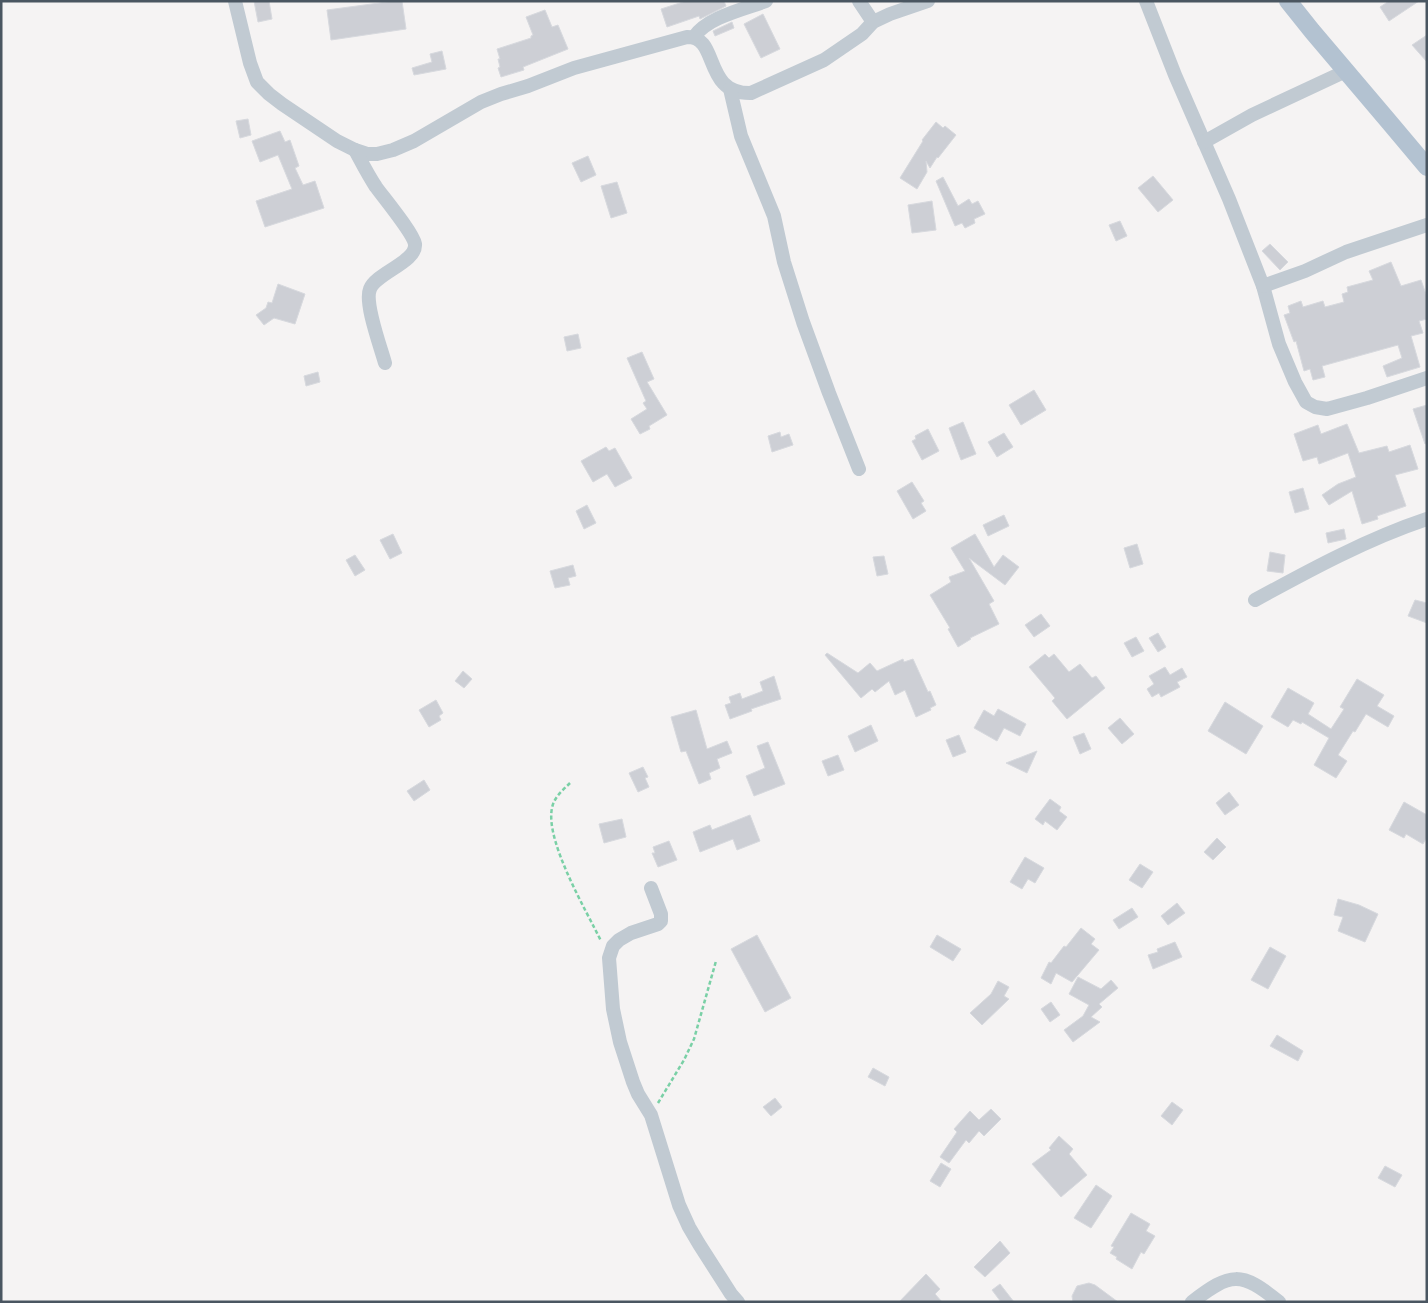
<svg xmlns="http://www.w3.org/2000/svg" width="1428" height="1303" font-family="'Sofia Sans Condensed',sans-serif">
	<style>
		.building { fill: #cdcfd5; stroke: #d7d9de }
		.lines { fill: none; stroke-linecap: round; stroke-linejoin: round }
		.path { stroke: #7ad0a6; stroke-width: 2.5; stroke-dasharray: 4 2.5; stroke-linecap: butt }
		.minor { stroke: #c1cad2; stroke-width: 14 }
		.major { stroke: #b3c2d1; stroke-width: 18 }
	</style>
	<rect width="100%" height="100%" fill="#f5f3f3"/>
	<g class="building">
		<polygon points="254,1 269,1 272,19 258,22"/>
		<polygon points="394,1 402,1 406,29 331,40 327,10"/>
		<polygon points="686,1 724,1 726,6 700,19 699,16 667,27 661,9"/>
		<polygon points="1389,1 1419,1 1389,21 1380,7"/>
		<polygon points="545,10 552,27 558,25 568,49 523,67 524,70 501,77 498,68 500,67 498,59 500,59 497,49 531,38 531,36 533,35 526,17"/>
		<polygon points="763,14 780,49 761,58 744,24"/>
		<polygon points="732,22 734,28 715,36 713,31"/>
		<polygon points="1427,35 1427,62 1412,45"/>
		<polygon points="442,51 446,69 414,75 412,68 432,62 430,54"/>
		<polygon points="248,119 251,135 240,138 236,121"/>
		<polygon points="936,122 943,128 945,126 956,135 938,158 937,157 930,168 926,161 927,172 917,189 900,178 923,141 922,140"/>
		<polygon points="280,131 285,142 290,140 299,166 295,168 303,185 315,181 324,208 265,227 256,201 292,189 278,155 260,162 252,141"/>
		<polygon points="588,156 596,175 581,182 572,163"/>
		<polygon points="1153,176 1173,200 1158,212 1138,188"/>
		<polygon points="943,177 958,206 969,199 972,204 978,201 985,214 974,219 975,223 965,228 962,223 955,226 936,181"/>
		<polygon points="617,182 627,213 611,218 601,186"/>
		<polygon points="932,201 936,230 912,233 908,205"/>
		<polygon points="1120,221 1127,236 1116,241 1109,225"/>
		<polygon points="1270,244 1288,262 1280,270 1262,251"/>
		<polygon points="1391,262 1401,286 1421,280 1427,297 1427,319 1419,321 1423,333 1411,336 1420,367 1387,377 1383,366 1402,358 1398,345 1322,366 1325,377 1313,380 1310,369 1304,371 1296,341 1294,342 1284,315 1290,313 1288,306 1301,301 1303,307 1323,301 1325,307 1344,302 1342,294 1348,292 1347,287 1373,280 1369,271"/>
		<polygon points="278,284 305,294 295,324 274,318 264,325 256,315 266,308 268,302 272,303"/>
		<polygon points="578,334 581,348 567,351 564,337"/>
		<polygon points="642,352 654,379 647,382 667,415 649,426 650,429 640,434 631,419 647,409 643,403 646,401 627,358"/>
		<polygon points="318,372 320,382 306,386 304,376"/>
		<polygon points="1034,390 1046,410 1021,425 1009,405"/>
		<polygon points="1427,405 1427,443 1425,444 1413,409"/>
		<polygon points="963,422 976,454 961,460 949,428"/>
		<polygon points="1347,424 1359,453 1387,446 1389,452 1410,445 1418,469 1395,475 1406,506 1377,516 1378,519 1362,524 1352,491 1329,505 1322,495 1338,484 1356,477 1348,453 1319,464 1317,457 1303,461 1294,434 1318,425 1321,434"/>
		<polygon points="928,429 939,451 922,460 912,441 916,439 915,436"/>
		<polygon points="780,432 781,437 789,434 793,445 772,452 768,436"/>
		<polygon points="1004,433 1013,447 997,457 988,442"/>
		<polygon points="606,447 609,451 615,448 632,478 615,487 607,474 593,482 581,461"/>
		<polygon points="912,482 924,501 921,503 926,511 913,519 897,491"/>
		<polygon points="1303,488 1309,509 1295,513 1289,492"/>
		<polygon points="587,505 596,523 584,529 576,511"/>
		<polygon points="1004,515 1009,526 988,536 983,525"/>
		<polygon points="1344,529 1346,539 1328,543 1326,533"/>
		<polygon points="393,534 402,553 390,559 380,540"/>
		<polygon points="975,534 994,567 1003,555 1019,567 1005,585 969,558 994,601 989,604 999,624 970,638 971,639 958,647 948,629 950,628 930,595 951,582 949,577 965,571 951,548"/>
		<polygon points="1137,544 1143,564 1130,568 1124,548"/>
		<polygon points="1270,552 1285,555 1283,573 1267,571"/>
		<polygon points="355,555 365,570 355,576 346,560"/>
		<polygon points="884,556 888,574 877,576 873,557"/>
		<polygon points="573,565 576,576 568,578 570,585 555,588 550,571"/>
		<polygon points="1415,600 1427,603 1427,623 1408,616"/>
		<polygon points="1041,614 1050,626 1034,637 1025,625"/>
		<polygon points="1158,633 1166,647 1158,652 1149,638"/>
		<polygon points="1136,637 1144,651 1132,657 1124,643"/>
		<polygon points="827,653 858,673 870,663 877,671 903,659 904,662 913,659 928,692 930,691 936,705 930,708 931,710 916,717 905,690 895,695 889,681 875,692 872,689 861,698 825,655"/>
		<polygon points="1045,654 1049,658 1054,654 1069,672 1080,664 1092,678 1096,676 1105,688 1067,719 1052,701 1055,698 1029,667"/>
		<polygon points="1165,667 1170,675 1182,668 1187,677 1177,682 1180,687 1161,697 1159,693 1152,697 1147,689 1154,684 1149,676"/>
		<polygon points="463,671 472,679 464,688 455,681"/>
		<polygon points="774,676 781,699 751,709 752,711 730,719 725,705 731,703 729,697 740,693 742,699 763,691 760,682"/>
		<polygon points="1357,679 1384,695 1377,706 1394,716 1388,727 1366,714 1355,732 1353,731 1338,755 1347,761 1336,778 1314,765 1329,738 1302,722 1301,724 1293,720 1288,727 1271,717 1288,688 1314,703 1308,714 1331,729 1344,709 1340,707"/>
		<polygon points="436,700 443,713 439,716 441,720 429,727 419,710"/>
		<polygon points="1225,702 1263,726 1246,754 1208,731"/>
		<polygon points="998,709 1026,724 1020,736 1004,728 997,741 974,728 984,710 994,716"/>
		<polygon points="696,710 707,749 727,741 732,753 717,759 720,768 709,773 711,779 699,784 686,751 681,752 671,717"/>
		<polygon points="1120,718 1134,734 1122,744 1108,728"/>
		<polygon points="871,725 878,741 855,752 848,736"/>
		<polygon points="1084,733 1091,749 1080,754 1073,737"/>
		<polygon points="959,735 966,752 953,757 946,740"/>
		<polygon points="768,742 785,784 754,796 746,776 765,768 757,746"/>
		<polygon points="1037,751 1027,773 1006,763"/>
		<polygon points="838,755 844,770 828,776 822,761"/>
		<polygon points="643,767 648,777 645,778 649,787 638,792 629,773"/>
		<polygon points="424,780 430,790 414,801 407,791"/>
		<polygon points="1229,792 1239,805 1225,815 1216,803"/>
		<polygon points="1050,799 1061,807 1059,811 1067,817 1057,830 1045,821 1043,825 1035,819"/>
		<polygon points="1404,802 1427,815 1427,837 1423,844 1406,834 1404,838 1389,830"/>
		<polygon points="750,815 760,841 737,850 733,839 700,852 693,832 710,825 712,830"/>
		<polygon points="622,819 626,837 604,843 599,824"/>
		<polygon points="1217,838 1226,847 1213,860 1204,852"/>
		<polygon points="669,841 677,860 658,867 652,853 655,853 653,847"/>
		<polygon points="1025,857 1044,868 1035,883 1028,879 1022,889 1010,882"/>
		<polygon points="1140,864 1153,872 1142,888 1129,880"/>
		<polygon points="1338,899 1359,905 1378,914 1365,942 1338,931 1343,917 1334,915"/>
		<polygon points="1177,903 1185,913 1168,925 1161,916"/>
		<polygon points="1132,908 1138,917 1119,929 1113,920"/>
		<polygon points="1081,928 1095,939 1091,944 1099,950 1072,982 1056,973 1051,984 1041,978 1049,962 1051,963 1064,946 1066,947"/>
		<polygon points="757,935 791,998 765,1012 731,949"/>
		<polygon points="937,935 961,949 953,961 930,947"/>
		<polygon points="1175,942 1182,957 1153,969 1148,955 1158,952 1157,949"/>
		<polygon points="1270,947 1286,956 1268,989 1251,980"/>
		<polygon points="1078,977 1101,989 1111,980 1118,988 1099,1004 1102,1007 1091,1017 1100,1022 1073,1042 1064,1030 1083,1016 1089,1005 1069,994"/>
		<polygon points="998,981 1009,987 1004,996 1009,999 982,1025 970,1013 991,994"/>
		<polygon points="1051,1002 1060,1015 1050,1022 1041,1009"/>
		<polygon points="1277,1035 1303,1051 1298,1061 1270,1046"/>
		<polygon points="873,1068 889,1077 885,1086 868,1077"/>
		<polygon points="775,1098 782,1107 771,1116 763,1107"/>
		<polygon points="1172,1102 1183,1110 1172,1125 1161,1116"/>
		<polygon points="991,1109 1001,1119 984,1136 979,1131 969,1143 966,1140 949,1163 940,1157 957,1132 954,1129 970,1111 979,1120"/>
		<polygon points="1059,1136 1073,1149 1069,1154 1087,1175 1061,1197 1032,1164 1051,1150 1049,1148"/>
		<polygon points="941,1163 951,1169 940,1187 930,1181"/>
		<polygon points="1385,1166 1402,1175 1395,1187 1378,1178"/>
		<polygon points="1096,1185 1112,1196 1091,1228 1074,1218"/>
		<polygon points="1131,1213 1150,1224 1146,1231 1155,1236 1144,1254 1141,1252 1132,1269 1116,1259 1117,1257 1110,1253 1114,1247 1111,1246"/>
		<polygon points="1000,1241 1010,1253 985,1277 974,1267"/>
		<polygon points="926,1274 940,1289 935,1294 942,1302 899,1302"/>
		<polygon points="1089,1283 1095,1285 1118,1302 1073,1302 1072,1296 1077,1286"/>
		<polygon points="1000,1284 1014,1302 1001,1302 992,1290"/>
	</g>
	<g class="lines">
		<g class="path">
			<path d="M570,783C563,790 554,797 552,808C545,841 586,910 601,941"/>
			<polyline points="658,1103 684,1060 694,1039 716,961"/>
		</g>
		<g class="minor">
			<path d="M235,1L250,63L257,82L269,94L282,104L337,141L355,150L367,154H377L393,150L414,141L481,102L501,94L528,86L574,68L687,37C720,36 702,94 751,93L824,60L862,34L873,22L890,14L928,1"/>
			<polyline points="859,1 873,22"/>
			<polyline points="1146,1 1175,75 1229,199 1263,286 1279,344 1295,382 1306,402 1315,407 1327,409 1367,398 1427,378"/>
			<path d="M694,37C707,17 745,9 766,1"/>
			<polyline points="730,89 741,136 774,216 784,262 803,322 829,393 859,469"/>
			<polyline points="1204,142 1252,115 1346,71"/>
			<path d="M355,150C362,163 368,175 376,187C384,198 413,233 415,244C417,262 376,273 370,289C364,303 381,348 385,363"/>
			<polyline points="1263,286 1305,271 1346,252 1427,225"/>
			<path d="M1255,600C1310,570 1367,539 1427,519"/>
			<polyline points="651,888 661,914 661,921 658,924 631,933 619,940 613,946 609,958 613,1009 620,1042 633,1082 638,1094 651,1115 679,1205 689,1227 699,1244 731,1294 738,1302"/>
			<path d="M1192,1302C1231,1272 1241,1271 1279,1302"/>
		</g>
		<polyline class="major" points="1288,1 1312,31 1390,123 1427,167"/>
	</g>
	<rect width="1428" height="1303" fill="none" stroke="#4a5661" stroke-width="5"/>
</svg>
